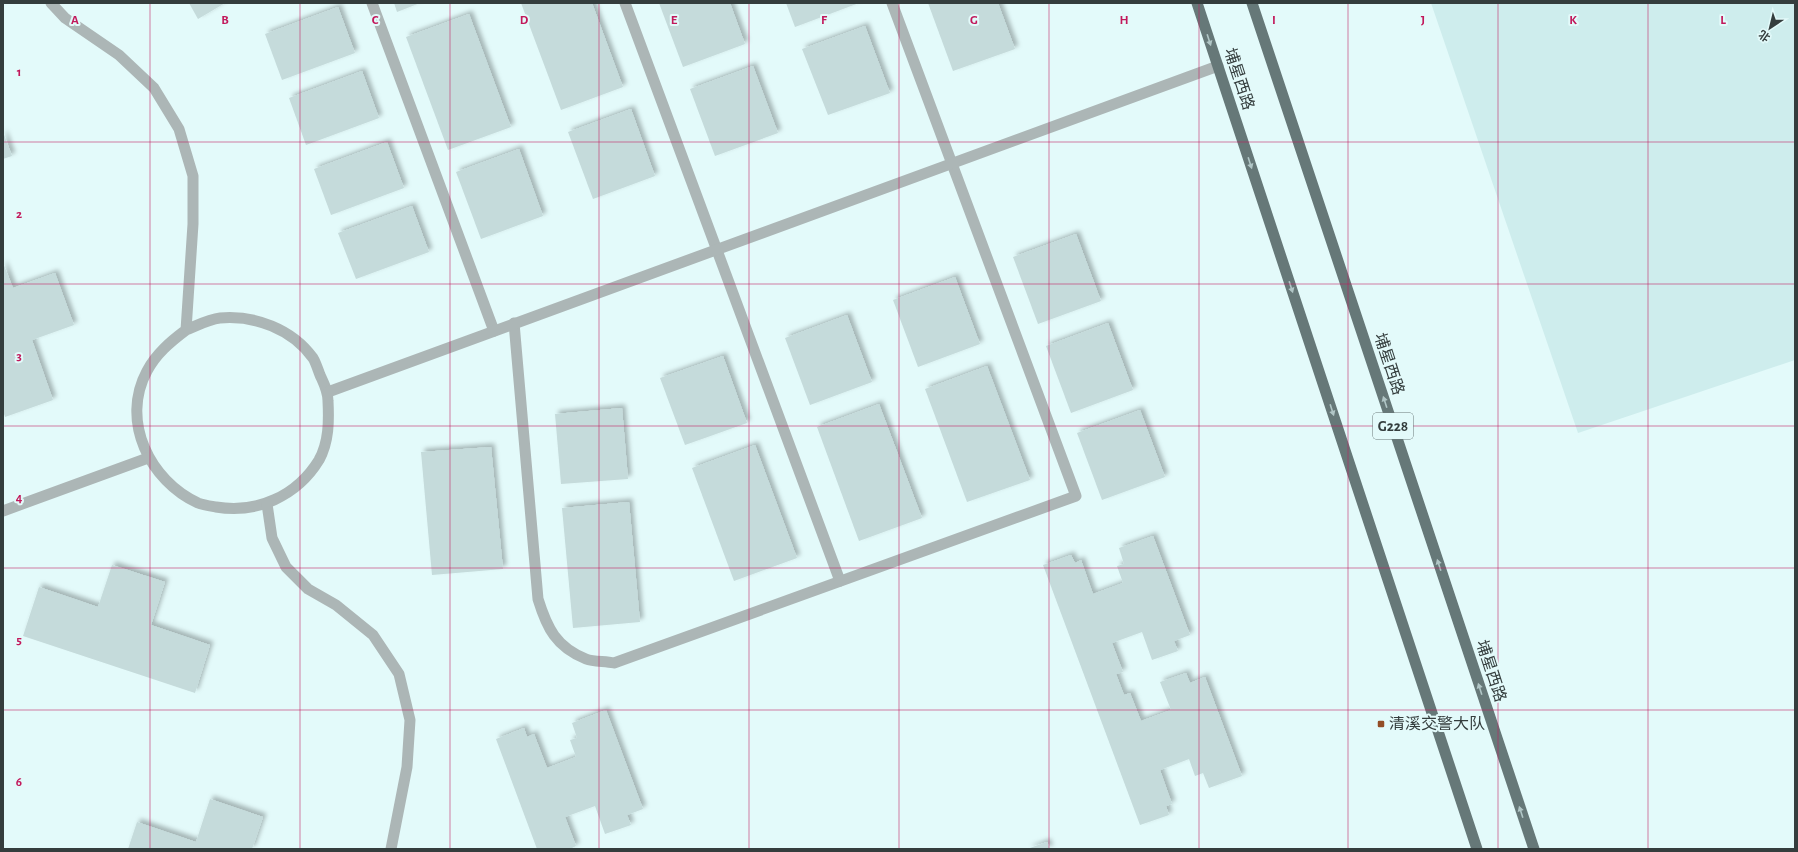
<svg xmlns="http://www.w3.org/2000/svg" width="1798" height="852" font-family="'Alegreya Sans','Noto Sans SC',sans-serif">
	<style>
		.built { fill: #ceeded }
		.building { fill: #c5dbdb; filter: url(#shadow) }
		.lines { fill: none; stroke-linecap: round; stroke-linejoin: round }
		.service { stroke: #acb6b6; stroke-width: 11 }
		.trunk { stroke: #667878; stroke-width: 11 }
		.oneway { fill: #b1c6c6 }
		.grid { fill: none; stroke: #c2185b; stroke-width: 1; stroke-opacity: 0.55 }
		.poi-dot { fill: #934d26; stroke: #e3fafa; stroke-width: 1.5 }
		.labels { text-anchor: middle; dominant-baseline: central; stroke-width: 4; stroke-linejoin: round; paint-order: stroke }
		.shield { fill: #e3fafa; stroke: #687676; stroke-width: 1 }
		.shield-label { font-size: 15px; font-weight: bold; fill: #343d3d }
		.street-label { font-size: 16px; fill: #343d3d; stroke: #e3fafa }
		.poi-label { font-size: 16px; fill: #343d3d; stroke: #e3fafa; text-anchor: start }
		.grid-label { font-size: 13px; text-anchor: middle; font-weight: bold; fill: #c2185b; stroke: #e3fafa; stroke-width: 4; stroke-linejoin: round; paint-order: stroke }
	</style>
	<defs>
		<filter id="shadow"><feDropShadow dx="3.5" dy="-3.5" stdDeviation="2" flood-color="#0004"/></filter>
	</defs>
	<rect width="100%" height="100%" fill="#e3fafa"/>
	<polygon class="built" points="1431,3 1795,3 1795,360 1578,433"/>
	<g class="building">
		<polygon points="189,3 225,3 198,19"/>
		<polygon points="394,3 420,3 397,12"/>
		<polygon points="521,3 592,3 623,87 561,110"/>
		<polygon points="659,3 730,3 745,44 683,67"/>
		<polygon points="786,3 859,3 795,27"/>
		<polygon points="928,3 998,3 1015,49 953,71"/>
		<polygon points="338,7 355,53 282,80 265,34"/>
		<polygon points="469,14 511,127 448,150 406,37"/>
		<polygon points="865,26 890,93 828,115 802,49"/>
		<polygon points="753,66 778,133 715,156 690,89"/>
		<polygon points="362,71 379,118 306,145 289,98"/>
		<polygon points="631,109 655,176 593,199 568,132"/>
		<polygon points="3,132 12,156 3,159"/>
		<polygon points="387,142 404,188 331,215 314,169"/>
		<polygon points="519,149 543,216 481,239 456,172"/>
		<polygon points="412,206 429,252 356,279 338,233"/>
		<polygon points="1076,234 1101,301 1038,324 1013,257"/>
		<polygon points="3,263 13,288 55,273 74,325 32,340 53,400 5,417 3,411"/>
		<polygon points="955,277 980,344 918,367 893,300"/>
		<polygon points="847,315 872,382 810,405 785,338"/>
		<polygon points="1108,323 1133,390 1071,413 1046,346"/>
		<polygon points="723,356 747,423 685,445 660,378"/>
		<polygon points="987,366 1030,480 967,502 925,389"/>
		<polygon points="879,404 922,518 859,541 817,427"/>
		<polygon points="622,408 628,479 561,484 555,414"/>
		<polygon points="1140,410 1165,477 1102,500 1077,433"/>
		<polygon points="755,445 797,558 734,581 692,468"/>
		<polygon points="491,447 503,569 432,575 421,452"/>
		<polygon points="629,502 640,622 573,628 562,508"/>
		<polygon points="1153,536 1190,635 1174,641 1178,651 1152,660 1142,632 1112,643 1123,672 1116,674 1124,695 1130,693 1141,721 1171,710 1160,682 1186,673 1190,683 1205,677 1242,776 1209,788 1203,773 1195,776 1189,759 1160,770 1172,804 1166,806 1169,815 1140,825 1043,565 1071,555 1075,563 1081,560 1093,594 1123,583 1117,566 1124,564 1119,548"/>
		<polygon points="112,565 165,582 151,625 210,645 195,693 23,636 39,587 98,607"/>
		<polygon points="606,710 643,809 627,815 631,825 605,834 595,806 565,817 576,846 570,849 537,849 496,739 524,728 527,737 534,734 547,768 576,757 570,740 577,738 572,723"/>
		<polygon points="210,799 263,817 252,849 128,849 137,822 196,842"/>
		<polygon points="1047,842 1050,849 1027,849"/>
	</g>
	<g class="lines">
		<g class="service">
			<path d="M51,3L65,18L119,55L154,88L179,129L193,176V224L186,330C170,342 156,354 147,371C120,421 150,481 198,503C203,505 210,506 216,507C257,514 297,496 319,460C329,442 329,421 328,401C328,391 324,384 320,375C318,370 316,363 313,358C292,329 255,315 220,318C209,319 196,326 186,330"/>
			<polyline points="372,3 494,331"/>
			<polyline points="625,3 840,581"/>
			<path d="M514,323L538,599C547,628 556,647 586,659C594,662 605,661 614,663L1076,496L892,3"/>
			<polyline points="328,392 1218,66"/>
			<polyline points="267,504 272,538 286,567 308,589 336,605 373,635 399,674 410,720 407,767 391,849"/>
			<polyline points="3,511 148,458"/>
		</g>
		<g class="trunk">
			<polyline points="1197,3 1477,849"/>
			<polyline points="1252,3 1534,849"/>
		</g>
	</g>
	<defs><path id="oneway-solid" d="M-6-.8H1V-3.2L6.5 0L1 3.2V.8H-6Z"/></defs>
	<g class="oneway">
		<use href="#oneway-solid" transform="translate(1209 40) rotate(72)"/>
		<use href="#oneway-solid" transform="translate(1250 163) rotate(72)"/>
		<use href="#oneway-solid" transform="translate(1291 287) rotate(72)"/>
		<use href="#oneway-solid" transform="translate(1385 402) rotate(-108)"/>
		<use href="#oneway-solid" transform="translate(1332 410) rotate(72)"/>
		<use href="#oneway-solid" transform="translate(1439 565) rotate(-108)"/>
		<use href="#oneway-solid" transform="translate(1480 689) rotate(-108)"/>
		<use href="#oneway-solid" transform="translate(1521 812) rotate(-108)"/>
	</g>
	<path class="grid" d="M150,3V849M300,3V849M450,3V849M599,3V849M749,3V849M899,3V849M1049,3V849M1199,3V849M1348,3V849M1498,3V849M1648,3V849M3,142H1795M3,284H1795M3,426H1795M3,568H1795M3,710H1795"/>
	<rect class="poi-dot" x="1377" y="720" width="8" height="8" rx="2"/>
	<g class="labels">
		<rect class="shield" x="1373" y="413" width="40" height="26" rx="3"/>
		<g class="shield-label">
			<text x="1393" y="426">G228</text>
		</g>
		<g class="street-label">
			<text transform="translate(1239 79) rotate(72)">埔星西路</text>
			<text transform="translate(1389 364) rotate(72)">埔星西路</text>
			<text transform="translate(1491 671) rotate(72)">埔星西路</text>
		</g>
		<g class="poi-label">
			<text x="1389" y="724">清溪交警大队</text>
		</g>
	</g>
	<g class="grid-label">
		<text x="75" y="24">A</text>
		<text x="225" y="24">B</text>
		<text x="375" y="24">C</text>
		<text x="524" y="24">D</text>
		<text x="674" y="24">E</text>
		<text x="824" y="24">F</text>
		<text x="974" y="24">G</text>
		<text x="1124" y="24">H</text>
		<text x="1274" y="24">I</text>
		<text x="1423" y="24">J</text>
		<text x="1573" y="24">K</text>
		<text x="1723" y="24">L</text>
		<text x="19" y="76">1</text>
		<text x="19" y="218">2</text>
		<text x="19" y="360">3</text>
		<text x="19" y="502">4</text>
		<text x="19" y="644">5</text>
		<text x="19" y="786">6</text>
	</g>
	<rect width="1798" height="852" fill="none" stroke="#343d3d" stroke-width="8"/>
	<g transform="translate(1770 28) rotate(215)" stroke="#e3fafa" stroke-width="3" paint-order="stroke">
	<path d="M0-3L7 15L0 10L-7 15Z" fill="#343d3d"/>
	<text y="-6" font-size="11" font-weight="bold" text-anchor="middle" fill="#343d3d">北</text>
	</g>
</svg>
